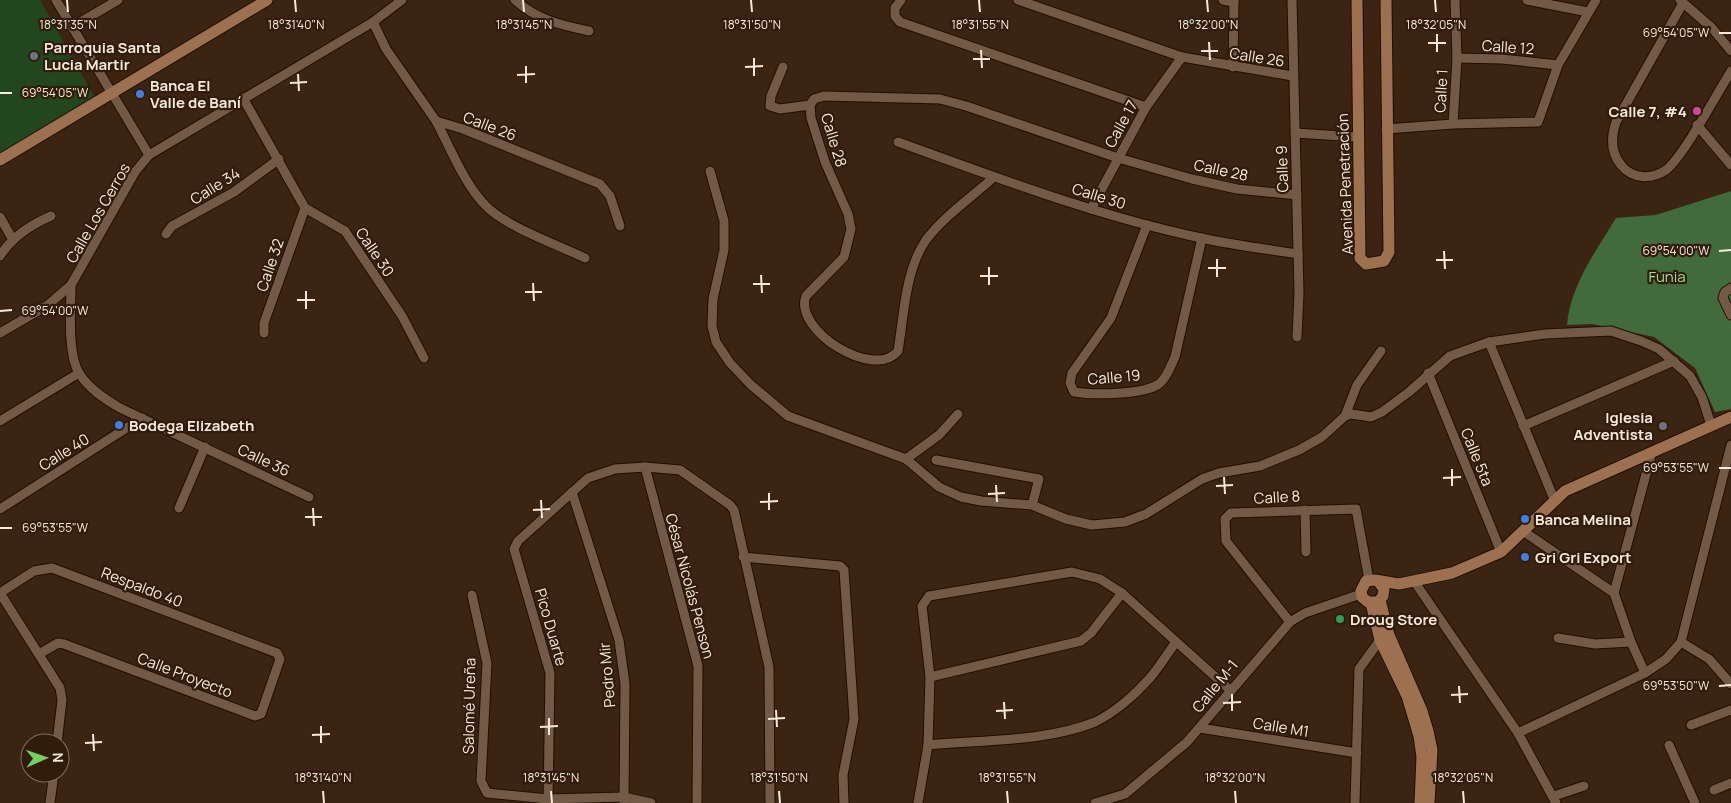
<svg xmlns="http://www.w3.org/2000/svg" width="1731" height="803" font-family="Manrope,sans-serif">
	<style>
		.green { fill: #22471e }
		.forest { fill: #416b3c }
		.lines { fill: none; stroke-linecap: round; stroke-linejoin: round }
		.street-casing { stroke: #210e00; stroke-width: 11 }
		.secondary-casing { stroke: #210e00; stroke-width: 13 }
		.street { stroke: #735a46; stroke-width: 9 }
		.secondary { stroke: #9d7150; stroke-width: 11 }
		.ticks { fill: none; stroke: #f7e9dd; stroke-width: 2 }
		.worship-dot { fill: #6b7280; stroke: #311c09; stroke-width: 2 }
		.shop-dot { fill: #3f7fe0; stroke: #311c09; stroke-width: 2 }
		.hotel-dot { fill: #d1479c; stroke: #311c09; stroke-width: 2 }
		.leisure-dot { fill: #2e9e5b; stroke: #311c09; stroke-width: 2 }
		.labels { text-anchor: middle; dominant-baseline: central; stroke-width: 4.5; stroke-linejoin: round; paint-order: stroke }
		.poi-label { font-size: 15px; font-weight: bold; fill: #f7e9dd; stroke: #311c09; text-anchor: start }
		.street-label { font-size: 15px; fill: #f7e9dd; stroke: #311c09 }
		.park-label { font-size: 15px; fill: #9fdf98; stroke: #311c09 }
		.ticks-label { font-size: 12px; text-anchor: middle; fill: #f7e9dd; stroke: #311c09; stroke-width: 4.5; stroke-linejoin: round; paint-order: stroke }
	</style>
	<rect width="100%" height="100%" fill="#3b2512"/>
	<polygon class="green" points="0,0 40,0 95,98 0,156"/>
	<path class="forest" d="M1731,191V409L1715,412L1695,368L1654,337L1592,324L1567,325C1570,286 1596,251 1616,218L1656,215Z"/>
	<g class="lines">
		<g class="street-casing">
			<g id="street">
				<polyline points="56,0 149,155"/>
				<path d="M515,0C537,20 561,25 589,31"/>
				<polyline points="901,0 895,8 895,16 900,22 1146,107"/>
				<polyline points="1018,0 1182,57 1293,76"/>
				<polyline points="1223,0 1234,2"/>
				<polyline points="1292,0 1299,293 1297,337"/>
				<polyline points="1527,0 1588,12"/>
				<polyline points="1680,0 1712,28 1731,51"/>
				<path d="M1683,3L1616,122C1611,137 1611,153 1621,165C1632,179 1651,180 1666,170C1683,157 1718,92 1731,71"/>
				<polyline points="373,22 386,49 436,121 463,129 600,184 610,196 620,226"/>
				<polyline points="72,27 118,0"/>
				<polyline points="1457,58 1502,59 1558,65"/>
				<polyline points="783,67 771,96 770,106 780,109 810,105"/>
				<polyline points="1233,67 1234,0"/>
				<polyline points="243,98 305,208 345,231 402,316 424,358"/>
				<path d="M436,121C450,147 465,186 487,207C509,228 556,244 585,258"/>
				<polyline points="1453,124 1457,58 1455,0"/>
				<polyline points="1697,125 1731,165"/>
				<polyline points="1386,129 1453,124 1538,122 1558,65 1596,0"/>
				<polyline points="1295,133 1358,137"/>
				<path d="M898,142C998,178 1097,216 1201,238C1233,245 1266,249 1298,254"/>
				<polyline points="710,171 724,221 724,250 713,299 712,326 716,342 730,363 751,385 788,416 906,459 939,487 961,497 981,501 1032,505 1066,519 1092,525 1125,522 1146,514 1202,479 1219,473 1260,466 1299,450 1322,437 1345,416 1351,414 1371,417 1382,412 1409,392 1450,356 1489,342 1545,334 1611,331 1641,341 1659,349 1690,376 1702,397 1711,425"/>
				<path d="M994,177C972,197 944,216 926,240C905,270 904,316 898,351C874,381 793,330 806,296L844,257L851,229L848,214L825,162L811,118L810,105L814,99L824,96L940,99L966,106L1118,158L1192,179L1237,189L1297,195"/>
				<polyline points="1091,209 1146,107 1182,57"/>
				<polyline points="0,217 13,240"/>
				<path d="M1147,225L1111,318L1072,373L1070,383L1074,392C1093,395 1143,395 1159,384C1167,378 1171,365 1175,357L1202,238"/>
				<polyline points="166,234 172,226 234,192 279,159"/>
				<path d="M0,256C12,237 30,225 51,216"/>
				<path d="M71,285C71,309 67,353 79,373C89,389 105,399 120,408L309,497"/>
				<polyline points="1731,288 1725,292 1723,298 1731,315"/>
				<polyline points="0,333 48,305 71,285 135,172 149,155 373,22 402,0"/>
				<polyline points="264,333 264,323 305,208"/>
				<polyline points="1489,342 1554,499"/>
				<polyline points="1428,373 1501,552"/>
				<polyline points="1345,416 1357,385 1381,351"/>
				<polyline points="0,421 79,373"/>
				<polyline points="1523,426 1674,361"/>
				<polyline points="906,459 939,435 958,414"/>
				<polyline points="936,460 1039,479 1032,505"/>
				<polyline points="645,467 698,666 697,803"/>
				<polyline points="572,492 619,640 625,684 624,802"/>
				<polyline points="179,508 205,447"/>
				<polyline points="0,509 142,418"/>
				<polyline points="1305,510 1306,552"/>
				<polyline points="1523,531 1614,593"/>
				<polyline points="743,557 840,566 844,570 854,719 843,775 844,803"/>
				<polyline points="1414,581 1518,733 1556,803"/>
				<polyline points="0,593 34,571 52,568 277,653 280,659 261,714 255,716 64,644 58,643 39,654"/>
				<polyline points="0,593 60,688 62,700 57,743"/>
				<polyline points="472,595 487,663 481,781 487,793 548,799 624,797 651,803"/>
				<polyline points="1290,622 1226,541 1225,519 1231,513 1356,509 1369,580"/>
				<polyline points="1558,638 1595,644 1631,642"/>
				<polyline points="1681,642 1709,659 1731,684"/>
				<polyline points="1645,673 1631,642 1614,593 1652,452"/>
				<polyline points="930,677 1081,641 1091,633 1122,593"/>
				<polyline points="1691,725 1731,710"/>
				<polyline points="1200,728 1357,753"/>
				<polyline points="1518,733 1645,673 1666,659 1681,642 1731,445"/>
				<path d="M928,745C980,740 1046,742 1095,722C1114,713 1135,695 1149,679C1159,668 1167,654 1176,642"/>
				<polyline points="1669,745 1695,803"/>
				<polyline points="1714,790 1731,783"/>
				<polyline points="1554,796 1584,786"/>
				<polyline points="50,803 54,773"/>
				<polyline points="548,803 550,673 514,549 518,541 588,478 615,469 645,467 680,470 730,505 734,510 769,667 770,803"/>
				<polyline points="918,803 928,745 930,677 922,606 929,596 1072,572 1100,579 1122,593 1230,690"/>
				<polyline points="1095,803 1125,794 1187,742 1290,622 1305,613 1361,594"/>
				<polyline points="1355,803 1359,669 1380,640"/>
			</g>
		</g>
		<g class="secondary-casing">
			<g id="secondary">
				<polyline points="1357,0 1360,258 1366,264 1384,261 1389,252 1386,0"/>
				<polyline points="0,160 267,0"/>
				<polyline points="1378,581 1384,589 1383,596 1378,602 1368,602 1362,597 1361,591 1366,581 1375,580 1399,584 1452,573 1501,552 1565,491 1731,417"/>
				<polyline points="1380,600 1389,635 1422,711 1428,731 1432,750 1429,803"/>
				<polyline points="1371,603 1380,640 1407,696 1419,736 1422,757 1420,803"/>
			</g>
		</g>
		<use href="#street" class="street"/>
		<use href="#secondary" class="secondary"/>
	</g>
	<path class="ticks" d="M67,0L68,12M295,0L296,12M523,0L524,12M751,0L752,12M979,0L980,12M1207,0L1208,12M1435,0L1436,12M1719,33H1731M1437,34V52M1209,42L1210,60M1428,43H1446M981,50L982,68M1201,51H1218M754,58V76M973,59H990M526,66V83M745,67L763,66M298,74L299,91M517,75L535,74M290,83L307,82M0,93H12M1444,251L1445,269M1719,251L1731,250M1217,259V277M1436,260H1453M989,267V285M1208,268H1226M761,275L762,293M980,276H998M533,283L534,301M753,284H770M306,291V309M525,292H542M297,300H315M0,311L12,310M1719,468H1731M1452,469V486M1224,477L1225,494M1443,478L1461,477M996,485L997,502M1216,486L1233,485M769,493V510M988,494L1005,493M541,500L542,518M760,502L778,501M313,508L314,526M533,510L550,509M305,517H322M0,528H12M1459,686L1460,703M1719,686L1731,685M1232,694V711M1451,695L1468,694M1004,702L1005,719M1223,703L1241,702M776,710L777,727M996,711L1013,710M549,718V735M768,719L785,718M321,726V743M540,727L558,726M93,734L94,751M312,735L330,734M85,743L102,742M323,791L324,803M551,791L552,803M779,791L780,803M1007,791L1008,803M1235,791L1236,803M1463,791L1464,803"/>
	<g class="worship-dot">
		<circle cx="34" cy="56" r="5"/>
		<circle cx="1663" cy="426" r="5"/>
	</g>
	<g class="shop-dot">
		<circle cx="140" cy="94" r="5"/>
		<circle cx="119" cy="425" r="5"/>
		<circle cx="1525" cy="519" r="5"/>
		<circle cx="1525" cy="557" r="5"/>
	</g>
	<circle class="hotel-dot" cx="1697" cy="111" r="5"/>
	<circle class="leisure-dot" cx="1340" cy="619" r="5"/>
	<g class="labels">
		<g class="poi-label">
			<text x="44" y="47">Parroquia Santa<tspan x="44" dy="17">Lucia Martir</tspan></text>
			<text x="150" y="85">Banca El<tspan x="150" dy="17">Valle de Baní</tspan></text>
			<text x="1687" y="111" text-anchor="end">Calle 7, #4</text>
			<text x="1653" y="417" text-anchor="end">Iglesia<tspan x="1653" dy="17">Adventista</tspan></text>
			<text x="129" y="425">Bodega Elizabeth</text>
			<text x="1535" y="519">Banca Melina</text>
			<text x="1535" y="557">Gri Gri Export</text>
			<text x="1350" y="619">Droug Store</text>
		</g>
		<g class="street-label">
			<text transform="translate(1508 47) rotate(4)">Calle 12</text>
			<text transform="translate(1257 57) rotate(9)">Calle 26</text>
			<text transform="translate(1441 91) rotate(-87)">Calle 1</text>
			<text transform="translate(1121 124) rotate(-61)">Calle 17</text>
			<text transform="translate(490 126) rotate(21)">Calle 26</text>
			<text transform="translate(834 140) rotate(73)">Calle 28</text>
			<text transform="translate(1282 169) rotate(-92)">Calle 9</text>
			<text transform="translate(1221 170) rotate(12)">Calle 28</text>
			<text transform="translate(1345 184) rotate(-92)">Avenida Penetración</text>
			<text transform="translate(215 186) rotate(-32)">Calle 34</text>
			<text transform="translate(1099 196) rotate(17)">Calle 30</text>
			<text transform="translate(98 213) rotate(-60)">Calle Los Cerros</text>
			<text transform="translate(375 252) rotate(56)">Calle 30</text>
			<text transform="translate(270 265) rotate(-71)">Calle 32</text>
			<text transform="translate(1114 377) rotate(-5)">Calle 19</text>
			<text transform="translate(64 452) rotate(-32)">Calle 40</text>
			<text transform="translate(1477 457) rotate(68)">Calle 5ta</text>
			<text transform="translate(264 460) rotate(25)">Calle 36</text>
			<text transform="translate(1277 497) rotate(-3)">Calle 8</text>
			<text transform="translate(690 586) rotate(75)">César Nicolás Penson</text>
			<text transform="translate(142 587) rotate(21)">Respaldo 40</text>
			<text transform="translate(551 627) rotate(74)">Pico Duarte</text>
			<text transform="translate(185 675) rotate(21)">Calle Proyecto</text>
			<text transform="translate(607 675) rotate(-95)">Pedro Mir</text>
			<text transform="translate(1215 686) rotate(-51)">Calle M-1</text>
			<text transform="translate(469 706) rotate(-89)">Salomé Ureña</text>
			<text transform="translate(1281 727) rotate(9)">Calle M1</text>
		</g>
		<g class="park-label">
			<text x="1667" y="276">Funia</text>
		</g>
	</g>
	<g class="ticks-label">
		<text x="68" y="29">18°31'35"N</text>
		<text x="296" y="29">18°31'40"N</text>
		<text x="524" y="29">18°31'45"N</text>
		<text x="752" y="29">18°31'50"N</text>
		<text x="980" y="29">18°31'55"N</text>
		<text x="1208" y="29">18°32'00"N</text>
		<text x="1436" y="29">18°32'05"N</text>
		<text x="1676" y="37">69°54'05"W</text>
		<text x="55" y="97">69°54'05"W</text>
		<text x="1676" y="255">69°54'00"W</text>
		<text x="55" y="315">69°54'00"W</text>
		<text x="1676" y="472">69°53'55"W</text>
		<text x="55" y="532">69°53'55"W</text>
		<text x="1676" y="690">69°53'50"W</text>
		<text x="323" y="782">18°31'40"N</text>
		<text x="551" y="782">18°31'45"N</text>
		<text x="779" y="782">18°31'50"N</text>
		<text x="1007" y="782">18°31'55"N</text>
		<text x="1235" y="782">18°32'00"N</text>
		<text x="1463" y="782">18°32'05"N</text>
	</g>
	<g transform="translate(45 758) rotate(88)"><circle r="24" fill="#311c09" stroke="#806e5e"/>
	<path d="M0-4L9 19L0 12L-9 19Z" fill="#72d25d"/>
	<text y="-8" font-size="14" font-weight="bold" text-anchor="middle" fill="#f7e9dd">N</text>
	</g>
</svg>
